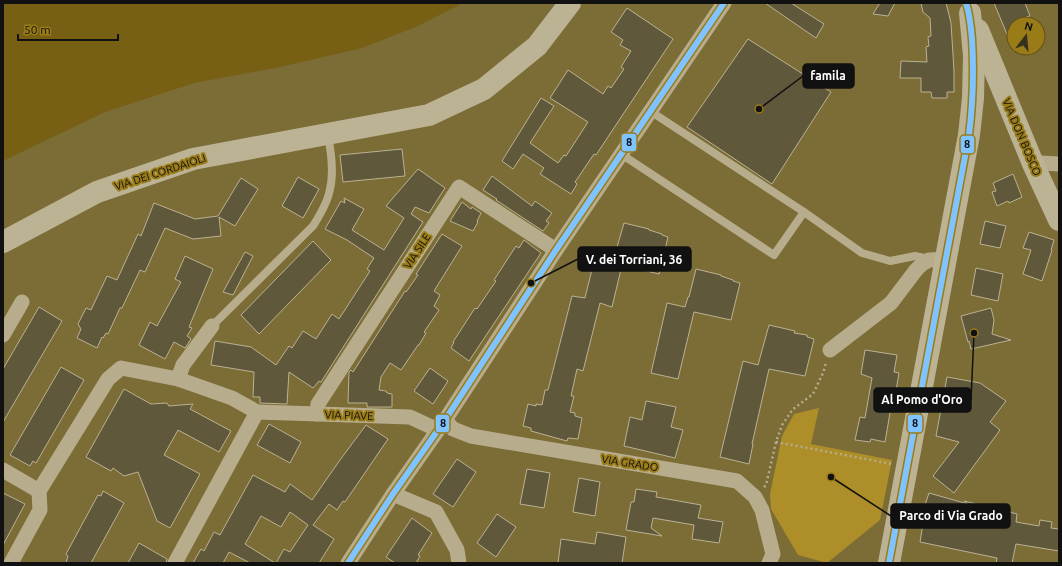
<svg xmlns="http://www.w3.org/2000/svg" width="1062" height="566" font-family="Ubuntu,sans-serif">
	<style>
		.green { fill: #ad8e29 }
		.water { fill: #776013 }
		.building { fill: #60583b; stroke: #bbb294 }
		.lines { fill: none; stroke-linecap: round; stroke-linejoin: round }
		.path { stroke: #b7ad8c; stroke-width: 2.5; stroke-dasharray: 2 3; stroke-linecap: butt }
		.lane { stroke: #b7ad8c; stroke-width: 8 }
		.street { stroke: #b7ad8c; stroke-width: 15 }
		.secondary { stroke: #bcb395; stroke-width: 22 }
		.bus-1-casing { stroke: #997b18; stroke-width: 9 }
		.bus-1 { stroke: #80c4ff; stroke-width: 6 }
		.labels { text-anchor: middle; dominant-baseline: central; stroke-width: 4; stroke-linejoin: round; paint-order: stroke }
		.street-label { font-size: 11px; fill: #111; stroke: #997b18 }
		.leader { fill: none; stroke: #111; stroke-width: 1.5 }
		.callout-dot { fill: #111; stroke: #997b18; stroke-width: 1.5 }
		.callout { fill: #111; stroke: #111; stroke-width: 1.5 }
		.callout-label { font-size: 12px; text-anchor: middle; font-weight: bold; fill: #fff }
		.line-badge { stroke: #997b18; stroke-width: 1.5 }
		.pale-badge-label { font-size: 11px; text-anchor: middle; font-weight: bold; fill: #111 }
	</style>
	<rect width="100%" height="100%" fill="#7c6c35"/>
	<polygon class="green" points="819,408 811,444 892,460 880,520 827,563 798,555 771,509 770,494 782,436 794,414"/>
	<polygon class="water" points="3,3 463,3 418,26 362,48 280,67 194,83 105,112 3,161"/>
	<g class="building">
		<polygon points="765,3 791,3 824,24 816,38"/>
		<polygon points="880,3 895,3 888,16 873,14"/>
		<polygon points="921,3 946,3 951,23 954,71 954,92 947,92 947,98 932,98 931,92 921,92 921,78 900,78 901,61 927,62 926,47 929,46 928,37 931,36 930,18 923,12"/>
		<polygon points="994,3 1025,3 1030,16 1026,17 1029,24 1014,24 1014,51"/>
		<polygon points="627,8 673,39 596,155 594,154 575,182 577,184 571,194 540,174 544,168 523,154 513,169 502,161 541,98 554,106 530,143 558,163 564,155 566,156 588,122 550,98 568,70 603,94 608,86 611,88 624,69 621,67 631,51 620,45 623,40 611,32"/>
		<polygon points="748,39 831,92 772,184 687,127"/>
		<polygon points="402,149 405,176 343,182 340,155"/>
		<polygon points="418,169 445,188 429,213 415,207 411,214 423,222 321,382 319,381 313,388 289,372 287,404 260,403 260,397 253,397 254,372 211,365 215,341 251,347 276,365 289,346 292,348 303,331 316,339 332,314 339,319 370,271 367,269 374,258 347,240 325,229 341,201 345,203 344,198 364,209 352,230 384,250 404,218 386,206"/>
		<polygon points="1013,174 1022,197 1009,203 1008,201 997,206 992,192 996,191 993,183"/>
		<polygon points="492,176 532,206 535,201 552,213 546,221 549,223 543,231 496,200 497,199 483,190"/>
		<polygon points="298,177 319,189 303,218 282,206"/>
		<polygon points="241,178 258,189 235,226 219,217 221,236 193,239 165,228 145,272 140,270 122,308 120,308 108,334 106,333 103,338 102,337 97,348 77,338 81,329 78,324 86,308 91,310 107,276 117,280 138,234 141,236 154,203 195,219 218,216"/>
		<polygon points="462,202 471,209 472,207 481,213 477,221 478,222 473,231 450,221"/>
		<polygon points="985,221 1006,226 1000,248 980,244"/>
		<polygon points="624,223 649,229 649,230 662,234 662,235 668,237 659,274 622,265 612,307 600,303 583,371 577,369 571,396 574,396 570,412 575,413 575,416 582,418 578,439 568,438 567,441 531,431 531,428 523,426 528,404 536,406 536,404 542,405 545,390 548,390 572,296 585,298 595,257 613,261"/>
		<polygon points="1029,232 1054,240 1051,250 1052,250 1042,281 1023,274 1031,250 1023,248"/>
		<polygon points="442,234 462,246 434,291 440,295 434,306 439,310 424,332 426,333 419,345 418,345 401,370 390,363 381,377 379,390 386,391 387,393 392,394 392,407 367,407 367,403 348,403 349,372 351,370 353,372 405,291 406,292 418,275 416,274"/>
		<polygon points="524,240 541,253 469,361 451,348 454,342 453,342 475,308 477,309 496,281 494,280 516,246 519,248"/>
		<polygon points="313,241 331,260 259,334 241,315"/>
		<polygon points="245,252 253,256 233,295 223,292"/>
		<polygon points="185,256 213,269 189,327 192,328 187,336 191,339 185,348 174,342 165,359 139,345 150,322 157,326 181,282 175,279"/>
		<polygon points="976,268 1003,274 998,301 971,295"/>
		<polygon points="696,269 721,275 721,276 733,280 733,281 740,283 731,320 694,312 678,379 651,373 667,303 685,307 688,297 689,297"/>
		<polygon points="39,307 62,321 3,422 3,369"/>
		<polygon points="991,308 994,320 992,334 1011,340 971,349 969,341 968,342 961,316"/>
		<polygon points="769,325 795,331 794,333 807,335 807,337 814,339 805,376 769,369 752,444 753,444 749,464 720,457 743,361 758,365"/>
		<polygon points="865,350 897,355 894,372 899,373 893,408 891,407 885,442 871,439 870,442 855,440 860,417 865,418 872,378 861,374"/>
		<polygon points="61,367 84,380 36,463 33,461 30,466 10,455"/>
		<polygon points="430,368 448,381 433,404 414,391"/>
		<polygon points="947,377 980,383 1006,401 990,422 1000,430 954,493 933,476 959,442 936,436"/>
		<polygon points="124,389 151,404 167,403 169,406 193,404 190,409 231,431 219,452 178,430 164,455 200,474 170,528 157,521 138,472 124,476 113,468 111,471 86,457"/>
		<polygon points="646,401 676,407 671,427 683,430 675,458 624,446 630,417 642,420"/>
		<polygon points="269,424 301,442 290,463 257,445"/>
		<polygon points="366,425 388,439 345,502 343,501 337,510 329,504 313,525 334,539 319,563 276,563 284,549 290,552 308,525 290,512 281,527 261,516 245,544 275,563 250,563 229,552 223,563 193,563 201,549 204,551 214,532 220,535 253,475 285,492 290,484 312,500 340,460"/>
		<polygon points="457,459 476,472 453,507 433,494"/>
		<polygon points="527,469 550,473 544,508 520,504"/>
		<polygon points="579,478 600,482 595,516 573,512"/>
		<polygon points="636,489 657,492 656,497 701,505 698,518 723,522 719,543 692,539 694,525 653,518 651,528 662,536 626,530 631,502 634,502"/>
		<polygon points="103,491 124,503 91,563 66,563 68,556 66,554 98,495 101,496"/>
		<polygon points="3,493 25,504 3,545"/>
		<polygon points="929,493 968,504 964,501 1017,514 1016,522 1039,526 1040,520 1052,522 1051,528 1059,529 1059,551 1016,544 1012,563 996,563 997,558 920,542 926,505 925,505"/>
		<polygon points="497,514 516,527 496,557 477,543"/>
		<polygon points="412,518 432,533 418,555 420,556 416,563 395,563 386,557"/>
		<polygon points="597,532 626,537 622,563 558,563 561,539 595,544"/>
		<polygon points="139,543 167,559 166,563 128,563"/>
	</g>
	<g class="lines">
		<g class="path">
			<polyline points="776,442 892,464"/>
			<polyline points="764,487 766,485 776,442 782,425 793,409 813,394 823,373 826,363"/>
		</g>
		<g class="lane">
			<polyline points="650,111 804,212 862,253 890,261 915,256 929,259"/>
			<polyline points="621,154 774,255 804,212"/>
			<path d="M212,326L313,226C320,215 328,202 330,189C334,173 331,151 328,135"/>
		</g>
		<g class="street">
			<polyline points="1034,166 1041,163 1059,164"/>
			<polyline points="3,335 22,302"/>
			<polyline points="830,350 891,303 916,270 922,264 929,260 946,259"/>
			<polyline points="178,379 183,365 212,326"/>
			<polyline points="317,414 318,404 459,187 556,250"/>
			<polyline points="445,420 453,429 471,436 737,481 755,497 762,510 773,554 769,563"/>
			<polyline points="3,470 39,491"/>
			<polyline points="393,494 436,512 457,550 459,563"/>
			<polyline points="11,563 40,510 39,491 108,379 121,368 178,379 232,398 257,412"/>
			<polyline points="175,563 257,412 410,417 438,430"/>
			<polyline points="348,563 393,494 445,420 556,250 724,3"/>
		</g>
		<g class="secondary">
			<polyline points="978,30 1034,166 1059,220"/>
			<polyline points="3,242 97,192 193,159 429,115 484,89 537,46 570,3"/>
			<polyline points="889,563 969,135 973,98 974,56 970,13"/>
		</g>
		<g class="bus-1-casing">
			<g id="bus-1">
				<polyline points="348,563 393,494 445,420 556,250 724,3"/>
				<path d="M889,563L969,135C973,103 974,72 972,39C971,27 970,15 966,3"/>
			</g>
		</g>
		<use href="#bus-1" class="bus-1"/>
	</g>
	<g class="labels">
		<g class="street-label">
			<text transform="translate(1022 137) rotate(67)">VIA DON BOSCO</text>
			<text transform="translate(160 172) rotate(-18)">VIA DEI CORDAIOLI</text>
			<text transform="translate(417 251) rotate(-57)">VIA SILE</text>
			<text transform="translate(349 415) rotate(2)">VIA PIAVE</text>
			<text transform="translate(630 463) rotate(9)">VIA GRADO</text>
		</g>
	</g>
	<path class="leader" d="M759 109L803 76M531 283L578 259M974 333L971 400M831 477L891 516"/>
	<g class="callout-dot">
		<circle cx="759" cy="109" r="4"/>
		<circle cx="531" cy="283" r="4"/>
		<circle cx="974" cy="333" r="4"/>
		<circle cx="831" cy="477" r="4"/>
	</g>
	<g class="callout">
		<rect x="803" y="64" width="51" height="24" rx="4"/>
		<rect x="578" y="247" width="113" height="24" rx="4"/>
		<rect x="874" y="388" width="97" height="24" rx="4"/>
		<rect x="891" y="504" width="119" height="24" rx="4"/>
	</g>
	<g class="callout-label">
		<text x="828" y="80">famila</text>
		<text x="634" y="264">V. dei Torriani, 36</text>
		<text x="922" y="404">Al Pomo d'Oro</text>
		<text x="951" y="520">Parco di Via Grado</text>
	</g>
	<g class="line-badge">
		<rect x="621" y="133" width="16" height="19" rx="4" fill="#80c4ff"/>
		<rect x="960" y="135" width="15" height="19" rx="4" fill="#80c4ff"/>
		<rect x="907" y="414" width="16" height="19" rx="4" fill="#80c4ff"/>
		<rect x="435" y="414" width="15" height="19" rx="4" fill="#80c4ff"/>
	</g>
	<g class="pale-badge-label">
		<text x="629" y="146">8</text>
		<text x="967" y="148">8</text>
		<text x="915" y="427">8</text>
		<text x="443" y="427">8</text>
	</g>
	<rect width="1062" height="566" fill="none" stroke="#111111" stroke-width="8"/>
	<g transform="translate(1026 36) rotate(16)"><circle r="19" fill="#997b18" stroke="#635115"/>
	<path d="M0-3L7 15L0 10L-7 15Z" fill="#36311e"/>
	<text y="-6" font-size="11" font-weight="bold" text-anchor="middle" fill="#111111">N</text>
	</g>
	<path d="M18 34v6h100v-6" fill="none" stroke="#111111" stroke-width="2"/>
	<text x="24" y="34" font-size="12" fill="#111111" stroke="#997b18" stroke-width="3" paint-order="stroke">50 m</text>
</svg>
